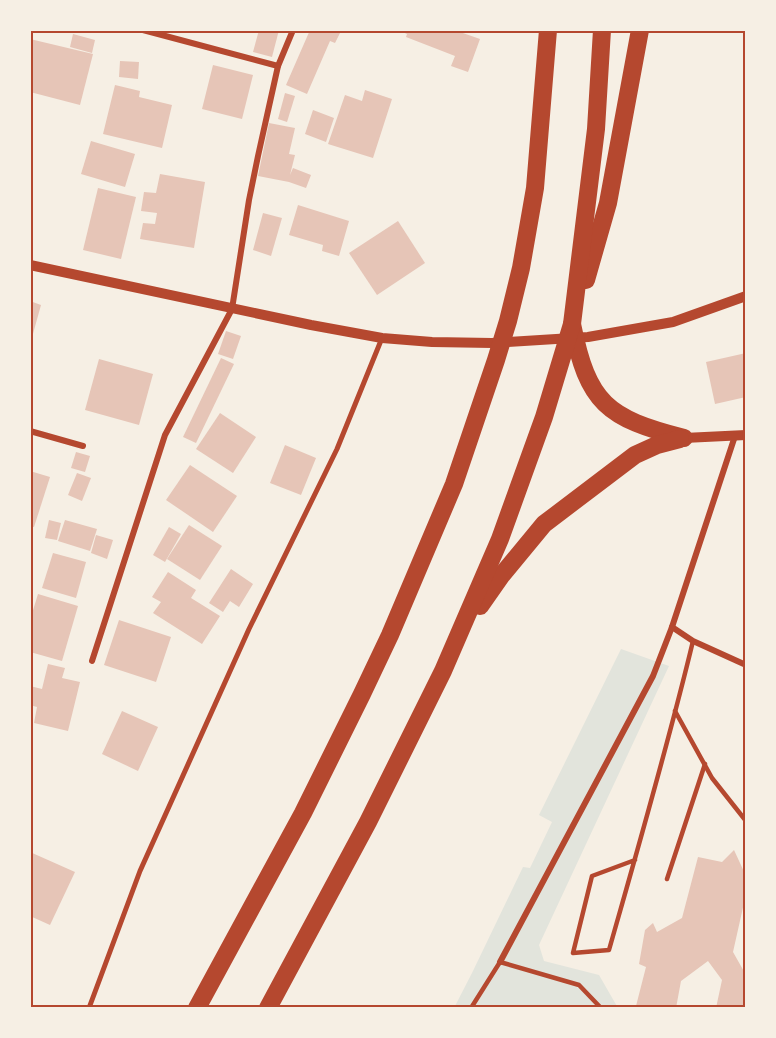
<svg xmlns="http://www.w3.org/2000/svg" width="776" height="1038" font-family="'Archivo Narrow',sans-serif">
	<style>
		.green { fill: #e2e4dc }
		.building { fill: #e6c5b7 }
		.lines { fill: none; stroke-linecap: round; stroke-linejoin: round }
		.service { stroke: #b5482f; stroke-width: 4.5 }
		.pedestrian { stroke: #b5482f; stroke-width: 5 }
		.minor { stroke: #b5482f; stroke-width: 6 }
		.tertiary { stroke: #b5482f; stroke-width: 10 }
		.motorway { stroke: #b5482f; stroke-width: 18 }
		.neatline { fill: none; stroke: #b5482f; stroke-width: 2 }
	</style>
	<rect width="100%" height="100%" fill="#f6efe4"/>
	<polygon class="green" points="621,649 669,666 539,945 544,961 599,975 618,1008 454,1008 472,973 523,867 530,868 552,822 539,815"/>
	<g class="building">
		<polygon points="259,30 279,30 272,57 253,52"/>
		<polygon points="310,30 341,31 335,43 330,41 307,94 286,85"/>
		<polygon points="398,30 461,30 460,32 480,39 468,72 451,66 455,56 406,37 407,34"/>
		<polygon points="73,34 95,40 92,53 70,47"/>
		<polygon points="30,39 93,54 80,105 30,92"/>
		<polygon points="120,61 139,62 138,79 119,77"/>
		<polygon points="213,65 253,75 242,119 202,109"/>
		<polygon points="115,85 140,91 139,97 172,105 162,148 103,134"/>
		<polygon points="365,90 392,99 373,158 328,144 345,95 362,101"/>
		<polygon points="285,93 295,96 287,122 278,119"/>
		<polygon points="313,110 334,118 326,142 305,134"/>
		<polygon points="269,123 295,128 289,154 295,155 290,175 293,168 311,175 306,188 289,182 258,176"/>
		<polygon points="91,141 135,154 125,187 81,174"/>
		<polygon points="160,174 205,182 194,248 140,239 143,223 155,224 157,213 141,211 144,192 156,193"/>
		<polygon points="98,188 136,197 121,259 83,250"/>
		<polygon points="298,205 349,221 339,256 322,251 323,245 289,235"/>
		<polygon points="263,213 282,218 271,256 253,250"/>
		<polygon points="398,221 425,263 377,295 349,253"/>
		<polygon points="30,301 41,305 31,341 30,341"/>
		<polygon points="226,331 241,336 233,359 218,354"/>
		<polygon points="746,353 746,397 715,404 706,362"/>
		<polygon points="221,358 234,364 196,443 183,437"/>
		<polygon points="99,359 153,374 139,425 85,410"/>
		<polygon points="220,413 256,437 233,473 196,449"/>
		<polygon points="285,445 316,458 301,495 270,483"/>
		<polygon points="76,452 90,456 85,472 71,468"/>
		<polygon points="190,465 237,496 213,532 166,500"/>
		<polygon points="30,471 50,477 34,527 30,526"/>
		<polygon points="77,473 91,478 82,501 68,495"/>
		<polygon points="49,520 61,523 57,540 45,538"/>
		<polygon points="65,520 97,529 90,551 58,541"/>
		<polygon points="189,525 222,546 200,580 167,559"/>
		<polygon points="169,527 181,534 165,562 153,555"/>
		<polygon points="96,535 113,540 107,559 91,553"/>
		<polygon points="53,553 86,562 76,598 42,588"/>
		<polygon points="231,569 253,584 239,607 230,601 223,612 209,603"/>
		<polygon points="168,572 196,590 191,598 220,616 202,644 153,613 161,602 152,597"/>
		<polygon points="38,594 78,606 62,661 30,652 30,620"/>
		<polygon points="119,620 171,637 156,682 104,665"/>
		<polygon points="48,664 65,668 62,678 80,682 68,731 34,723 37,707 30,705 30,686 42,689"/>
		<polygon points="122,711 158,727 138,771 102,754"/>
		<polygon points="734,850 746,876 746,894 733,952 746,975 746,1008 716,1008 722,980 708,961 681,981 676,1008 637,1008 636,1006 646,967 639,964 645,930 653,923 657,932 682,918 698,857 722,862"/>
		<polygon points="30,852 75,872 50,925 30,916"/>
	</g>
	<g class="lines">
		<g class="service">
			<polyline points="675,711 712,778 746,821"/>
			<path d="M635,860L592,876L573,953L609,950C638,848 668,745 693,641"/>
			<polyline points="667,879 705,764"/>
			<polyline points="471,1008 500,962 579,985 601,1008"/>
		</g>
		<polyline class="pedestrian" points="89,1008 140,871 249,629 337,449 382,338"/>
		<g class="minor">
			<polyline points="143,30 278,66"/>
			<polyline points="30,431 83,446"/>
			<polyline points="672,627 693,641 746,665"/>
			<polyline points="92,661 165,435 232,309 249,200 258,156 278,66 293,30"/>
			<polyline points="500,962 653,676 672,627 735,436"/>
		</g>
		<g class="tertiary">
			<polyline points="30,265 311,325 382,338 432,342 492,343 588,337 673,322 746,296"/>
			<polyline points="684,438 746,435"/>
		</g>
		<g class="motorway">
			<polyline points="586,280 608,203 640,30"/>
			<path d="M572,324C588,404 607,418 684,438"/>
			<polyline points="480,606 501,576 544,524 635,455 657,445 680,439"/>
			<polyline points="197,1008 303,813 362,694 390,635 454,484 496,360 508,321 521,268 535,188 548,30"/>
			<polyline points="268,1008 368,822 443,671 500,539 544,417 572,324 596,129 602,30"/>
		</g>
	</g>
	<rect width="776" height="1038" fill="none" stroke="#f6efe4" stroke-width="63"/>
	<rect x="32" y="32" width="712" height="974" class="neatline"/>
</svg>
